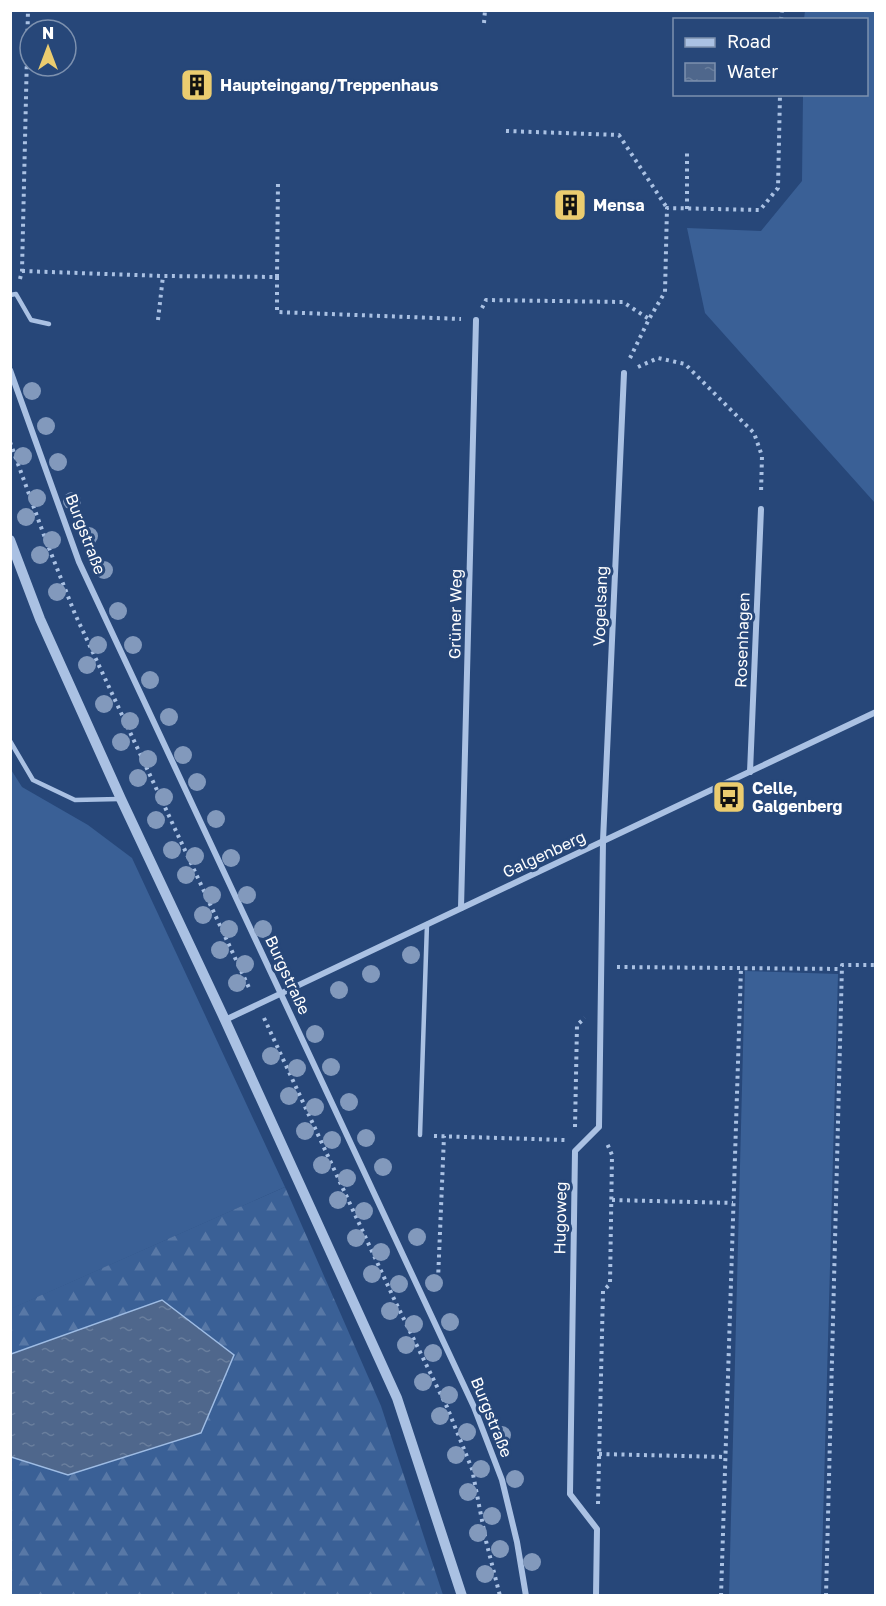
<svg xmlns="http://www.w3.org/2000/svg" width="886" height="1606" font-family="'Golos Text',sans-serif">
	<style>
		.grass { fill: #3a6096 }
		.forest { fill: url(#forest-firs) }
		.water { fill: url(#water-ripples); stroke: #9ebce4; stroke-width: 1.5 }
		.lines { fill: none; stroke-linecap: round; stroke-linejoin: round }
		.path { stroke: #aac1e3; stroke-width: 4; stroke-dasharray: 3 4.5; stroke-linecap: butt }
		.service { stroke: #aac1e3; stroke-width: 4.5 }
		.minor { stroke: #aac1e3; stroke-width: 6 }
		.tertiary { stroke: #aac1e3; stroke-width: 10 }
		.tree { fill: #8299bc }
		.labels { text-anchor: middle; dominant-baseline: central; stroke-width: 6; stroke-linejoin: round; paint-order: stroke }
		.poi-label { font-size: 16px; font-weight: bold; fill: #fff; stroke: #274779; text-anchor: start }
		.street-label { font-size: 16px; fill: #fff; stroke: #274779 }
	</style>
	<defs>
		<pattern id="forest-firs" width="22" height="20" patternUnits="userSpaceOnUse" patternTransform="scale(1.5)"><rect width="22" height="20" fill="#3a6096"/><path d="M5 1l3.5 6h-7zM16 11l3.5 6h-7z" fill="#5878a6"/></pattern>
		<pattern id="water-ripples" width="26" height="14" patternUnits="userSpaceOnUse" patternTransform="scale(1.5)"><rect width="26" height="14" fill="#4f678c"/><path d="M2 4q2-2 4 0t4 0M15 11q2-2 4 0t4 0" fill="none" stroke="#697e9d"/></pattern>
	</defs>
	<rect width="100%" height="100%" fill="#274779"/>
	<g class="grass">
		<polygon points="805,11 875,11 875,503 705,313 687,228 761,231 802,181 803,95 866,94 866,20 804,19"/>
		<polygon points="10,768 22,787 88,825 132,858 285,1187 11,1309"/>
		<polygon points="745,971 838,974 821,1595 729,1595"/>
	</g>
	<polygon class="forest" points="285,1187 381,1406 443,1595 11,1595 10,1309"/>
	<polygon class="water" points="162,1300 234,1355 201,1433 68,1475 11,1457 11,1354"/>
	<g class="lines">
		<g class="path">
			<polyline points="781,20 782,10"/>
			<polyline points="484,23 485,10"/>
			<polyline points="506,131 619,135 667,208"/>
			<polyline points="687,209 687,150"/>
			<polyline points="22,271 163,276 277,277 278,182"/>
			<polyline points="277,277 277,312 461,319"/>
			<polyline points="20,279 22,271 28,10"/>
			<polyline points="482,308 486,300 623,302 649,319"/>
			<polyline points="158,320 163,276"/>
			<polyline points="630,358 649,319 665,292 667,208 760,210 778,188 780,94"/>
			<polyline points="638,367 658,358 685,364 754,433 762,456 761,493"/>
			<polyline points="10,442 45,538 75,614 250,990"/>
			<polyline points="617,967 842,969"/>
			<polyline points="264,1018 395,1301 447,1407 472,1469 486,1541 500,1596"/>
			<polyline points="575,1127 577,1025 585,1018"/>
			<polyline points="434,1136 565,1140"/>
			<polyline points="612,1200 733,1203"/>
			<polyline points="438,1280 444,1136"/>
			<polyline points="599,1454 725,1457"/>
			<polyline points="598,1504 603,1291 610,1284 612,1155 606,1141"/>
			<polyline points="721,1596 741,968"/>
			<polyline points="826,1596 842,965 876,965"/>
		</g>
		<g class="service">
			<polyline points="10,295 16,294 31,320 49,324"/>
			<polyline points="10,741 33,780 75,800 119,799"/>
			<polyline points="420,1135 427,924"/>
		</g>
		<g class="minor">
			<polyline points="10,370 79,562 474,1407 502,1480 517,1542 526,1596"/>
			<polyline points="750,772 761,509"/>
			<polyline points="461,908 476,320"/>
			<polyline points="225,1020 876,712"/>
			<polyline points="596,1596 597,1529 570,1494 575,1151 599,1127 603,841 624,373"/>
		</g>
		<polyline class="tertiary" points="10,540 40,619 121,799 225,1020 397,1398 462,1596"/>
	</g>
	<g class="tree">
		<circle cx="32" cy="391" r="9"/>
		<circle cx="46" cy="426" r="9"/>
		<circle cx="23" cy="456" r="9"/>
		<circle cx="58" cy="462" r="9"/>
		<circle cx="37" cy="498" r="9"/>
		<circle cx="72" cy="501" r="9"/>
		<circle cx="26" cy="517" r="9"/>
		<circle cx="89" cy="536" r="9"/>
		<circle cx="52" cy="540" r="9"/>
		<circle cx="40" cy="555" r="9"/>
		<circle cx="104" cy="570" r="9"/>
		<circle cx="57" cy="592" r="9"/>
		<circle cx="118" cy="611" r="9"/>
		<circle cx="98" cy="645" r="9"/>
		<circle cx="133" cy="645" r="9"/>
		<circle cx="87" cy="665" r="9"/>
		<circle cx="150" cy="680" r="9"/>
		<circle cx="104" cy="704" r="9"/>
		<circle cx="169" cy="717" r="9"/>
		<circle cx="130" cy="721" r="9"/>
		<circle cx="121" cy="742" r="9"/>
		<circle cx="183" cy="755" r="9"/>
		<circle cx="148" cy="759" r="9"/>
		<circle cx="138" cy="778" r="9"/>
		<circle cx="197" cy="782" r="9"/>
		<circle cx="164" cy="797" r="9"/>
		<circle cx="216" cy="819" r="9"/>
		<circle cx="156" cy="820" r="9"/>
		<circle cx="172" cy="850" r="9"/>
		<circle cx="195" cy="856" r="9"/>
		<circle cx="231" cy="858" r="9"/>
		<circle cx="186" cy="875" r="9"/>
		<circle cx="212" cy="895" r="9"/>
		<circle cx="247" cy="895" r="9"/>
		<circle cx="203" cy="915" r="9"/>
		<circle cx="229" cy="929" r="9"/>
		<circle cx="263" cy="929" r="9"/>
		<circle cx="220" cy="950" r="9"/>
		<circle cx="411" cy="955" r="9"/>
		<circle cx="245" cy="964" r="9"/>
		<circle cx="371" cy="974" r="9"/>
		<circle cx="237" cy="983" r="9"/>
		<circle cx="339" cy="990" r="9"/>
		<circle cx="315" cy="1034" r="9"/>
		<circle cx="271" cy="1056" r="9"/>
		<circle cx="331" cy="1067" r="9"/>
		<circle cx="297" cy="1068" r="9"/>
		<circle cx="289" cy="1096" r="9"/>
		<circle cx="349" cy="1102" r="9"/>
		<circle cx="315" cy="1107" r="9"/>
		<circle cx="305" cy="1131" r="9"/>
		<circle cx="366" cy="1138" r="9"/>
		<circle cx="332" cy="1140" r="9"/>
		<circle cx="322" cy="1165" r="9"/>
		<circle cx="383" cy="1167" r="9"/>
		<circle cx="347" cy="1178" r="9"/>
		<circle cx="338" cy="1200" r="9"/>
		<circle cx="364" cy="1211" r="9"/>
		<circle cx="417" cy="1237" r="9"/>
		<circle cx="356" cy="1238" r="9"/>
		<circle cx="381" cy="1252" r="9"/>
		<circle cx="372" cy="1274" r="9"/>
		<circle cx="434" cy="1283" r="9"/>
		<circle cx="399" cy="1284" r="9"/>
		<circle cx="390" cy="1311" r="9"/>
		<circle cx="450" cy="1322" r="9"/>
		<circle cx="414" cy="1324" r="9"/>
		<circle cx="406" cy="1345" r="9"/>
		<circle cx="433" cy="1353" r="9"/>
		<circle cx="423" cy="1382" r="9"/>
		<circle cx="449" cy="1395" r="9"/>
		<circle cx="440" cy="1416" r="9"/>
		<circle cx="467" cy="1432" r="9"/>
		<circle cx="502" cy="1435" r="9"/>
		<circle cx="456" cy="1455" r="9"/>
		<circle cx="481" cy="1469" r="9"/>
		<circle cx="515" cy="1479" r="9"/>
		<circle cx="468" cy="1492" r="9"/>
		<circle cx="492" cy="1516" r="9"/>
		<circle cx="478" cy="1533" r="9"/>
		<circle cx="500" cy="1549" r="9"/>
		<circle cx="532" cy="1562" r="9"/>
		<circle cx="485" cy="1574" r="9"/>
	</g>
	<defs>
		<g id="building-square" transform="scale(1.725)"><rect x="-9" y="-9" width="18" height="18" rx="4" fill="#ebcc6f" stroke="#274779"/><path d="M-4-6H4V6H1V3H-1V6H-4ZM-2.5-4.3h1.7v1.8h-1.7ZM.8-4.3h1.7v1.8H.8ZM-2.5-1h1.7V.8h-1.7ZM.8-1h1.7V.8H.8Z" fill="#111"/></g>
		<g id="bus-square" transform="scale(1.725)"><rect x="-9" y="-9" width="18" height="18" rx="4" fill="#ebcc6f" stroke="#274779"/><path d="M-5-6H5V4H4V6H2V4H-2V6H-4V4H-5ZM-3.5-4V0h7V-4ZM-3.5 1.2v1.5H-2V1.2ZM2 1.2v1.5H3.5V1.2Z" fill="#111"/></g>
	</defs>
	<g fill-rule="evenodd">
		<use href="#building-square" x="197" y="85"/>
		<use href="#building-square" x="570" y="205"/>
		<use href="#bus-square" x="729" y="797"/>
	</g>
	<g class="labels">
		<g class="poi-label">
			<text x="220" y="85">Haupteingang/Treppenhaus</text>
			<text x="593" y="205">Mensa</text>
			<text x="752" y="788">Celle,<tspan x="752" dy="18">Galgenberg</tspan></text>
		</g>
		<g class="street-label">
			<text transform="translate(86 534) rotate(69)">Burgstraße</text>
			<text transform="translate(600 606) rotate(-88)">Vogelsang</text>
			<text transform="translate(455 614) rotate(-89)">Grüner Weg</text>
			<text transform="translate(742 640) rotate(-88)">Rosenhagen</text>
			<text transform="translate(544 854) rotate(-25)">Galgenberg</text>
			<text transform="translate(288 975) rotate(65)">Burgstraße</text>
			<text transform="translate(560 1218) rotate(-89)">Hugoweg</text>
			<text transform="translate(492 1417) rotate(68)">Burgstraße</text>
		</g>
	</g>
	<rect width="886" height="1606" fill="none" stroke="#ffffff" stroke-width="24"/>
	<rect x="673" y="18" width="195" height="78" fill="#274779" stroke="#7d91af" stroke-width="1.5"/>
	<rect x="685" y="38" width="30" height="9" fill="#aac1e3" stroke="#7d91af" stroke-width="1.5"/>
	<text x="727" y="48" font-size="18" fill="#ffffff">Road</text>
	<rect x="685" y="63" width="30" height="18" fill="url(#water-ripples)" stroke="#7d91af" stroke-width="1.5"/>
	<text x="727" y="78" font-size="18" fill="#ffffff">Water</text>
	<g transform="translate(48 48)"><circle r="28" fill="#274779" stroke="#7d91af" stroke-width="1.5"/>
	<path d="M0-4.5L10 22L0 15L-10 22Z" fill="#ebcc6f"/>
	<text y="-9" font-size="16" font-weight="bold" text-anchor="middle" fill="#ffffff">N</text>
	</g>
</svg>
